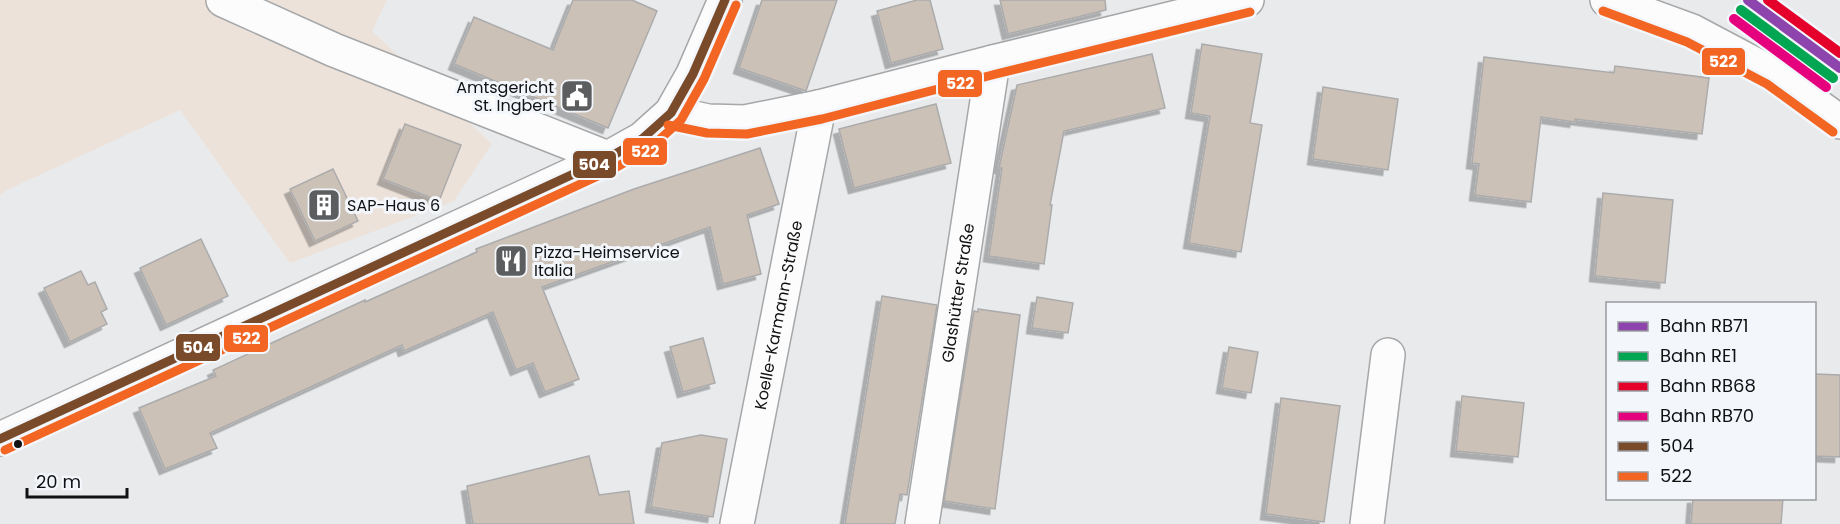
<svg xmlns="http://www.w3.org/2000/svg" width="1840" height="524" font-family="Poppins,sans-serif">
	<style>
		.commercial { fill: #ece2da }
		.building { fill: #cbc1b7; stroke: #acabac; stroke-width: 1.5; filter: url(#shadow) }
		.lines { fill: none; stroke-linecap: round; stroke-linejoin: round }
		.minor-casing { stroke: #a6a7a9; stroke-width: 36 }
		.major-casing { stroke: #a6a7a9; stroke-width: 36 }
		.minor { stroke: #fcfcfc; stroke-width: 33 }
		.major { stroke: #fcfcfc; stroke-width: 33 }
		.bus-1-casing { stroke: #f3f6fb; stroke-width: 14 }
		.bus-2-casing { stroke: #f3f6fb; stroke-width: 14 }
		.bus-1 { stroke: #7a4b2a; stroke-width: 9 }
		.bus-2 { stroke: #f26522; stroke-width: 9 }
		.rail-1-casing { stroke: #f3f6fb; stroke-width: 15 }
		.rail-2-casing { stroke: #f3f6fb; stroke-width: 15 }
		.rail-3-casing { stroke: #f3f6fb; stroke-width: 15 }
		.rail-4-casing { stroke: #f3f6fb; stroke-width: 15 }
		.rail-1 { stroke: #8e44ad; stroke-width: 10 }
		.rail-2 { stroke: #00a651; stroke-width: 10 }
		.rail-3 { stroke: #e4002b; stroke-width: 10 }
		.rail-4 { stroke: #e5007d; stroke-width: 10 }
		.bus-dot { fill: #101112; stroke: #f3f6fb; stroke-width: 2 }
		.labels { text-anchor: middle; dominant-baseline: central; stroke-width: 6; stroke-linejoin: round; paint-order: stroke }
		.poi-label { font-size: 16px; fill: #101112; stroke: #f3f6fb; text-anchor: start }
		.street-label { font-size: 16px; fill: #101112; stroke: #f3f6fb }
		.line-badge { stroke: #f3f6fb; stroke-width: 2 }
		.badge-label { font-size: 16px; text-anchor: middle; font-weight: bold; fill: #fff }
	</style>
	<defs>
		<filter id="shadow"><feDropShadow dx="-5.5" dy="5.5" stdDeviation="0" flood-color="#0004"/></filter>
	</defs>
	<rect width="100%" height="100%" fill="#e8eaec"/>
	<polygon class="commercial" points="0,0 387,0 372,31 492,144 454,201 290,263 180,110 7,190 0,195"/>
	<g class="building">
		<polygon points="573,0 632,0 657,11 608,128 454,64 474,17 553,50"/>
		<polygon points="762,0 837,0 806,91 739,68"/>
		<polygon points="917,0 930,0 943,49 891,63 877,11"/>
		<polygon points="1000,0 1105,0 1106,10 1008,34"/>
		<polygon points="1202,44 1262,54 1250,123 1262,125 1241,252 1189,243 1210,116 1191,113"/>
		<polygon points="1152,54 1165,108 1064,131 1050,205 1052,205 1044,264 989,256 1002,168 999,168 1017,85"/>
		<polygon points="1484,57 1614,73 1615,66 1709,78 1702,134 1575,119 1575,122 1541,117 1531,202 1475,195 1479,164 1472,163"/>
		<polygon points="1323,87 1398,99 1388,170 1313,159"/>
		<polygon points="936,104 951,163 854,188 839,129"/>
		<polygon points="405,124 461,145 439,201 383,179"/>
		<polygon points="760,148 779,204 747,215 761,274 723,284 710,227 542,287 579,379 545,392 533,363 516,370 493,312 404,351 402,345 210,433 217,448 165,469 139,408 216,376 213,370 365,300 365,302 477,252 476,249 634,189"/>
		<polygon points="333,169 358,221 315,241 290,189"/>
		<polygon points="1603,193 1673,200 1665,283 1595,276"/>
		<polygon points="201,239 228,296 166,325 140,268"/>
		<polygon points="81,271 88,285 95,282 107,309 101,312 107,324 70,342 44,288"/>
		<polygon points="882,296 937,305 907,495 900,494 895,524 845,524"/>
		<polygon points="1037,297 1073,303 1068,333 1032,328"/>
		<polygon points="978,309 1020,315 995,509 944,501 974,311 978,312"/>
		<polygon points="703,338 715,383 683,392 670,347"/>
		<polygon points="1229,347 1258,352 1251,393 1222,388"/>
		<polygon points="1815,374 1840,375 1840,457 1815,456"/>
		<polygon points="1462,396 1524,403 1518,457 1456,451"/>
		<polygon points="1281,398 1340,406 1324,522 1266,514"/>
		<polygon points="701,435 727,439 713,517 651,507 662,443"/>
		<polygon points="589,456 599,495 629,491 634,524 473,524 467,486"/>
		<polygon points="1693,498 1783,498 1781,524 1691,524"/>
	</g>
	<g class="lines">
		<g class="minor-casing">
			<g id="minor">
				<polyline points="223,0 334,50 608,158"/>
				<polyline points="1607,0 1692,31 1773,74 1840,122"/>
				<polyline points="671,113 708,121 745,122 819,107 993,62 1247,0"/>
				<path id="s1" d="M737,524L819,107"/>
				<path id="s2" d="M922,524L993,62"/>
				<polyline points="1367,524 1388,355"/>
			</g>
		</g>
		<g class="major-casing">
			<polyline id="major" points="0,439 608,158 642,139 671,113 693,74 725,0"/>
		</g>
		<use href="#minor" class="minor"/>
		<use href="#major" class="major"/>
		<g class="bus-1-casing">
			<polyline id="bus-1" points="0,439 608,158 642,139 671,113 693,74 725,0"/>
		</g>
		<g class="bus-2-casing">
			<g id="bus-2">
				<polyline points="1603,11 1687,42 1767,84 1833,132"/>
				<polyline points="668,125 707,133 747,134 822,119 996,74 1250,12"/>
				<polyline points="5,450 613,169 649,149 681,120 704,79 736,5"/>
			</g>
		</g>
		<use href="#bus-1" class="bus-1"/>
		<use href="#bus-2" class="bus-2"/>
		<g class="rail-1-casing">
			<polyline id="rail-1" points="1748,0 1840,68"/>
		</g>
		<g class="rail-2-casing">
			<polyline id="rail-2" points="1741,10 1833,78"/>
		</g>
		<g class="rail-3-casing">
			<polyline id="rail-3" points="1768,0 1840,53"/>
		</g>
		<g class="rail-4-casing">
			<polyline id="rail-4" points="1734,19 1826,87"/>
		</g>
		<use href="#rail-1" class="rail-1"/>
		<use href="#rail-2" class="rail-2"/>
		<use href="#rail-3" class="rail-3"/>
		<use href="#rail-4" class="rail-4"/>
	</g>
	<defs>
		<g id="civic-square" transform="scale(1.725)"><rect x="-9" y="-9" width="18" height="18" rx="4" fill="#5c5d5e" stroke="#f3f6fb"/><path d="M-.6-6.5H3V-4.5H.6V-3L4-1V1h2V6H-6V1h2V-1L-.6-3ZM-1.2 2.5V6h2.4V2.5Z" fill="#fff"/></g>
		<g id="building-square" transform="scale(1.725)"><rect x="-9" y="-9" width="18" height="18" rx="4" fill="#5c5d5e" stroke="#f3f6fb"/><path d="M-4-6H4V6H1V3H-1V6H-4ZM-2.5-4.3h1.7v1.8h-1.7ZM.8-4.3h1.7v1.8H.8ZM-2.5-1h1.7V.8h-1.7ZM.8-1h1.7V.8H.8Z" fill="#fff"/></g>
		<g id="restaurant-square" transform="scale(1.725)"><rect x="-9" y="-9" width="18" height="18" rx="4" fill="#5c5d5e" stroke="#f3f6fb"/><path d="M-5-6h1v4h1v-4h1v4h1v-4h1v5L-1.5 .5V6h-2V.5L-5-1ZM5-6V6H3V1.5H1.5Q1.5-4 5-6Z" fill="#fff"/></g>
	</defs>
	<g fill-rule="evenodd">
		<use href="#civic-square" x="577" y="96"/>
		<use href="#building-square" x="324" y="205"/>
		<use href="#restaurant-square" x="511" y="261"/>
	</g>
	<circle class="bus-dot" cx="18" cy="444" r="5"/>
	<g class="labels">
		<g class="poi-label">
			<text x="554" y="87" text-anchor="end">Amtsgericht<tspan x="554" dy="18">St. Ingbert</tspan></text>
			<text x="347" y="205">SAP-Haus 6</text>
			<text x="534" y="252">Pizza-Heimservice<tspan x="534" dy="18">Italia</tspan></text>
		</g>
		<g class="street-label">
			<text stroke="none"><textPath href="#s2" startOffset="234">Glashütter Straße</textPath></text>
			<text stroke="none"><textPath href="#s1" startOffset="213">Koelle-Karmann-Straße</textPath></text>
		</g>
	</g>
	<g class="line-badge">
		<rect x="1701" y="47" width="45" height="29" rx="6" fill="#f26522"/>
		<rect x="937" y="69" width="46" height="29" rx="6" fill="#f26522"/>
		<rect x="622" y="137" width="46" height="29" rx="6" fill="#f26522"/>
		<rect x="572" y="150" width="45" height="29" rx="6" fill="#7a4b2a"/>
		<rect x="223" y="324" width="46" height="29" rx="6" fill="#f26522"/>
		<rect x="175" y="333" width="46" height="29" rx="6" fill="#7a4b2a"/>
	</g>
	<g class="badge-label">
		<text x="1723" y="67">522</text>
		<text x="960" y="89">522</text>
		<text x="645" y="157">522</text>
		<text x="594" y="170">504</text>
		<text x="246" y="344">522</text>
		<text x="198" y="353">504</text>
	</g>
	<rect x="1606" y="302" width="210" height="198" fill="#f3f6fb" stroke="#989a9e" stroke-width="1.5"/>
	<rect x="1618" y="322" width="30" height="9" fill="#8e44ad" stroke="#989a9e" stroke-width="1.5"/>
	<text x="1660" y="332" font-size="18" fill="#101112">Bahn RB71</text>
	<rect x="1618" y="352" width="30" height="9" fill="#00a651" stroke="#989a9e" stroke-width="1.5"/>
	<text x="1660" y="362" font-size="18" fill="#101112">Bahn RE1</text>
	<rect x="1618" y="382" width="30" height="9" fill="#e4002b" stroke="#989a9e" stroke-width="1.5"/>
	<text x="1660" y="392" font-size="18" fill="#101112">Bahn RB68</text>
	<rect x="1618" y="412" width="30" height="9" fill="#e5007d" stroke="#989a9e" stroke-width="1.5"/>
	<text x="1660" y="422" font-size="18" fill="#101112">Bahn RB70</text>
	<rect x="1618" y="442" width="30" height="9" fill="#7a4b2a" stroke="#989a9e" stroke-width="1.5"/>
	<text x="1660" y="452" font-size="18" fill="#101112">504</text>
	<rect x="1618" y="472" width="30" height="9" fill="#f26522" stroke="#989a9e" stroke-width="1.5"/>
	<text x="1660" y="482" font-size="18" fill="#101112">522</text>
	<path d="M27 488v9h100v-9" fill="none" stroke="#101112" stroke-width="3"/>
	<text x="36" y="488" font-size="18" fill="#101112" stroke="#f3f6fb" stroke-width="4.5" paint-order="stroke">20 m</text>
</svg>
